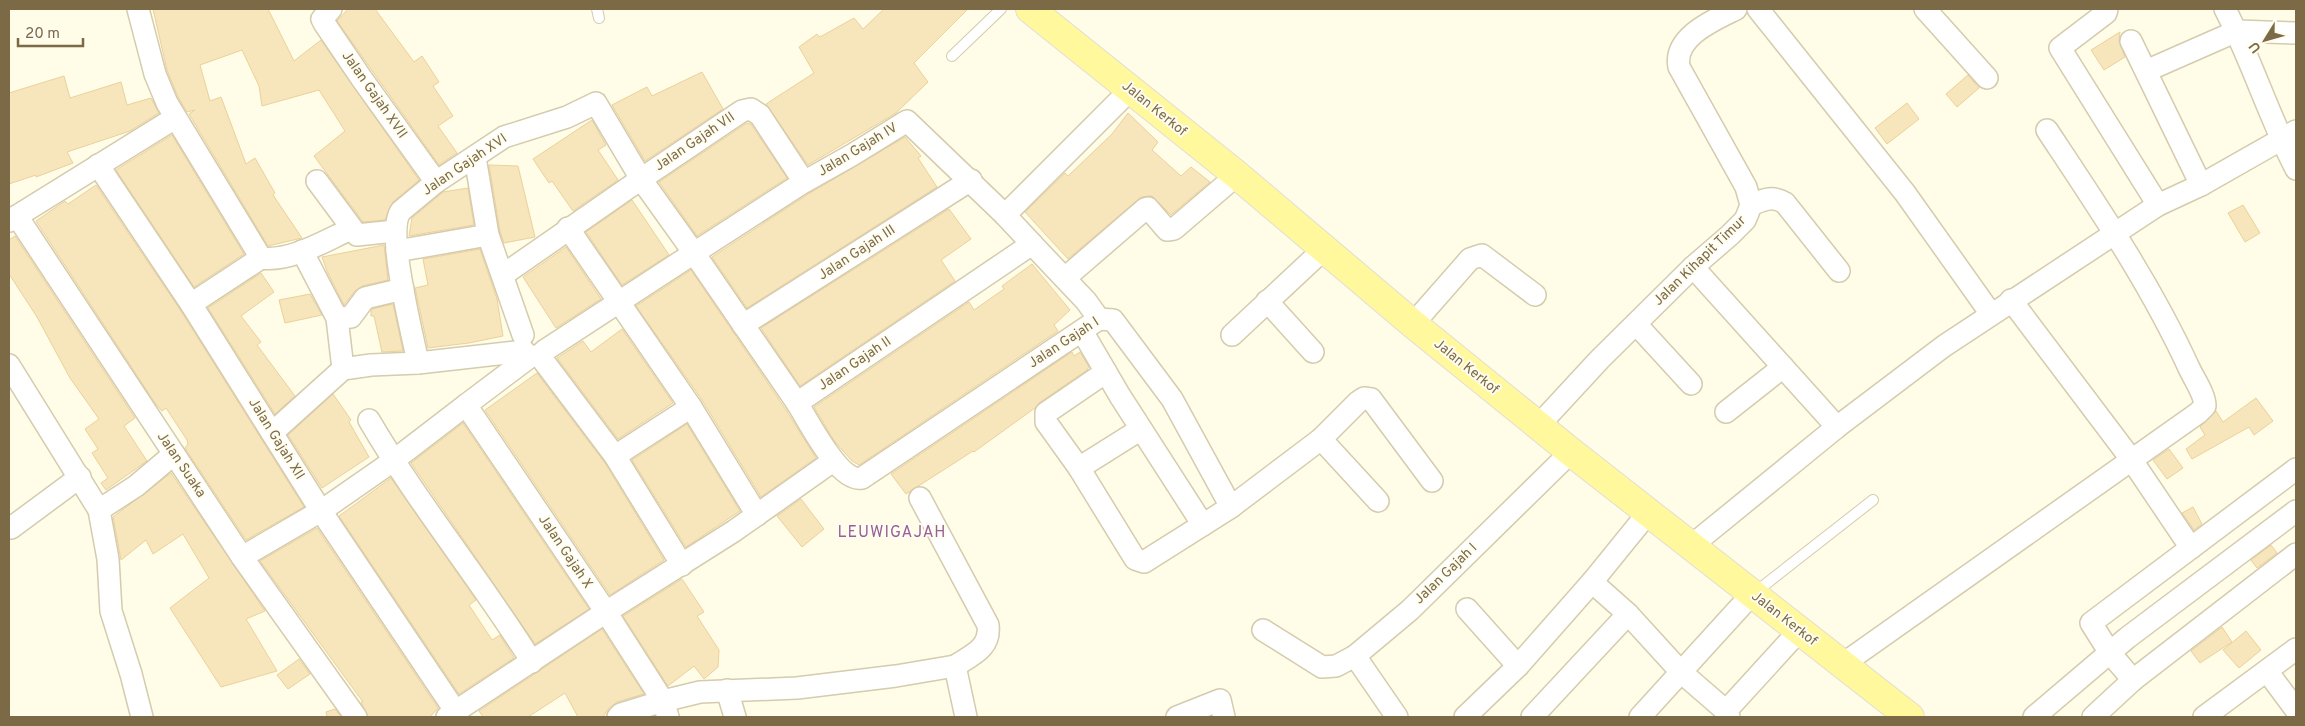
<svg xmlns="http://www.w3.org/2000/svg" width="2305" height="726" font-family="Overpass,sans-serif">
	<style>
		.building { fill: #f7e5bb; stroke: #ecd19a }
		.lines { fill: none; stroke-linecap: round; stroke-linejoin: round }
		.service-casing { stroke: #d5cbad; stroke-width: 12 }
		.minor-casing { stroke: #d5cbad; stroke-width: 24 }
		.primary-casing { stroke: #e2ded7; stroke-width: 30 }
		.service { stroke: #fff; stroke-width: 10 }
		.minor { stroke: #fff; stroke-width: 21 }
		.primary { stroke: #fff89d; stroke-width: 28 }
		.labels { text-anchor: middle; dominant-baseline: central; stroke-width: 4; stroke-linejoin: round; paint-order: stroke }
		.street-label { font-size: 14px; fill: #7c6a47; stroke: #fffdef }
		.quarter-label { font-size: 16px; letter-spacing: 1px; fill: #965f98; stroke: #fffdef }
	</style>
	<rect width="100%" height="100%" fill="#fffce7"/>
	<g class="building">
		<polygon points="153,9 268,9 294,61 321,40 419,180 393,202 385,220 363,222 314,156 345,131 319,90 262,106 259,86 242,50 200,65 210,101 221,97 246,164 255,158 275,193 273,195 302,238 268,246 189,114 195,110 187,112 178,97 167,70"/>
		<polygon points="348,9 375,9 414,62 422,56 439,82 433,86 453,116 438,126 457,153 439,165 337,21"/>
		<polygon points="884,9 968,9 914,63 928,82 896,113 808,165 766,104 814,73 799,47 817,34 820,37 854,18 863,29"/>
		<polygon points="2120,32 2119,41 2125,57 2104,70 2091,50"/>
		<polygon points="702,72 723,109 645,161 612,105 647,87 652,96"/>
		<polygon points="1968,75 1979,88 1957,107 1946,94"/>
		<polygon points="64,76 70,98 121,82 127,105 151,98 159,113 130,131 67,152 73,163 36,177 36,175 9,184 9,93"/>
		<polygon points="1907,103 1919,119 1887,144 1875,128"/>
		<polygon points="1128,113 1158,142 1152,150 1181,176 1191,167 1210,182 1171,215 1152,196 1141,197 1068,259 1025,212 1065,173 1068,176 1112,134"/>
		<polygon points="592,120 606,145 598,150 618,180 573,211 552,181 549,183 533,159"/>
		<polygon points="747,123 751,124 787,178 697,236 659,182"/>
		<polygon points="172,135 244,254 194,287 116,170"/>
		<polygon points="905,137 921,156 918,158 937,187 747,308 712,257 810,193"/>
		<polygon points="489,165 518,166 535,237 504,243 500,232"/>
		<polygon points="96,185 181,311 304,507 246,540 185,448 188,444 187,440 166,408 162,411 155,403 36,221 65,201 68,204"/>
		<polygon points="468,188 474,225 409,236 412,218 443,192"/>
		<polygon points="632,200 669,255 622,285 586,232"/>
		<polygon points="2243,205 2260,233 2245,242 2228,213"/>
		<polygon points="949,209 971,239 941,260 955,281 800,386 761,328"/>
		<polygon points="15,236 135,418 124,426 147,461 106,490 101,483 108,478 92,453 98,449 85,429 99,419 70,378 37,317 9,274 9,240"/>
		<polygon points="384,245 388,280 362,286 355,291 344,305 327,271 322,257"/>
		<polygon points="566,247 601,299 556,328 523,277"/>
		<polygon points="480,249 497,299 503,336 469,343 428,348 415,288 428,285 423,259"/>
		<polygon points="1032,264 1070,310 1054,325 1058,331 859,465 852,461 835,442 814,407 969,302 974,310 1004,289 1002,286"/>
		<polygon points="691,270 786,410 816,458 761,497 702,400 636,306"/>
		<polygon points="261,273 274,292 241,316 261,342 257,345 295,396 275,414 208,308"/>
		<polygon points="310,294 322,315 285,323 279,300"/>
		<polygon points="393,304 403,351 382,352 374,316 371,316 371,311 372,309"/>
		<polygon points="622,329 673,403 618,439 557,358 583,341 591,352"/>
		<polygon points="1072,352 1074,356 1080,352 1089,367 1087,370 1039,403 1035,408 974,452 973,451 906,494 891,474"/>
		<polygon points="537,373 605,463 664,560 610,595 485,410"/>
		<polygon points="333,394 351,420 349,422 369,457 322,488 288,435"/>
		<polygon points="2256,398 2273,421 2254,435 2249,427 2192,459 2186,449 2205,435 2200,427 2216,411 2223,422"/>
		<polygon points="463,423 589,609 535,644 411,463"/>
		<polygon points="687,424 740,511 686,547 632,460"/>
		<polygon points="2169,449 2183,468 2167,479 2153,460"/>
		<polygon points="171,473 265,611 246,619 277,671 221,687 170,608 209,578 183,534 153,554 146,540 121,560 113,517"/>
		<polygon points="391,478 476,600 469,605 492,640 500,635 514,658 459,694 339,516"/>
		<polygon points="801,499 824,529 802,547 777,516"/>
		<polygon points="2193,507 2202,524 2194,530 2182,513"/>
		<polygon points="317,528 438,708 430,717 368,717 361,702 363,702 260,561"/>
		<polygon points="2271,545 2277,553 2257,568 2251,560"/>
		<polygon points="682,579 704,612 697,616 719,650 718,667 704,679 694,666 668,686 623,616"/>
		<polygon points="2222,627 2232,642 2200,663 2191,651"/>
		<polygon points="602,629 644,694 617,702 609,708 603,717 578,717 565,693 528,717 483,717 479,711"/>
		<polygon points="2246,631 2261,650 2239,668 2223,650"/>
		<polygon points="299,659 310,674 288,689 277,675"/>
		<polygon points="335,709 341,717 327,717 326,712"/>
	</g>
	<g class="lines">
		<g class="service-casing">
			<g id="service">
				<polyline points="597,9 599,18"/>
				<polyline points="952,56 1001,9"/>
				<polyline points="1753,594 1873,500"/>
			</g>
		</g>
		<g class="minor-casing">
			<g id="minor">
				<path d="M138,9L155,74L167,103L261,258C291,262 324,241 351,229"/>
				<polyline points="331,9 322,19 324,23 362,79 436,182"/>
				<polyline points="1758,9 1905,193 1991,314"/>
				<polyline points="1925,9 1987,78"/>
				<polyline points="2107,9 2106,13 2060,48 2158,205"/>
				<path d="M2225,9C2252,61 2269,117 2296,169"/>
				<polyline points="2131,41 2201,185"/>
				<polyline points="2146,71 2237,31 2296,33"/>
				<polyline points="475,157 488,235 523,335"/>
				<polyline points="98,165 191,304 321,511 456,712"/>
				<polyline points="317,181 357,235 395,231"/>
				<path d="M1751,205C1763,200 1772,195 1785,203L1839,271"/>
				<polyline points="17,216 175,118"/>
				<polyline points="9,221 17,216 242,557 356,717"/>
				<polyline points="568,228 691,407 757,515"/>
				<polyline points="1032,244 1086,301 1099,319"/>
				<polyline points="302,251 337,318 343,369"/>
				<polyline points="397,251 488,235"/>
				<polyline points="1693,267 1837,427"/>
				<polyline points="503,275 641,179 694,253 804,182 852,155 907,121 1005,215"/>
				<polyline points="1065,278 1145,209 1148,208 1167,230 1174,229 1237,175"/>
				<polyline points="2011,300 2131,459 2191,548"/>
				<polyline points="1267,301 1313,352"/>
				<polyline points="191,304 261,258"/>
				<polyline points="337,318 351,317 365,298 403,289"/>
				<polyline points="1413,324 1470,259 1482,255 1535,295"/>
				<polyline points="1636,324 1691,384"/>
				<polyline points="743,325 971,180"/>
				<polyline points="1082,331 1120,396 1203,525"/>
				<polyline points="1232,335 1324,249"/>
				<path d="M524,351L418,363C413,335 385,231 401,211L436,182L504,137L567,117L596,103L641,179L742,111L751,109L760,115L804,182"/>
				<polyline points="544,351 694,253 797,403 1032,244 1005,215 1130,90"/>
				<polyline points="539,355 615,456 682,565"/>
				<polyline points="531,356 466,405 606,612 663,701 668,717"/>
				<polyline points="9,365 99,510 108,559 111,611 131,674 142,717"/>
				<polyline points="1106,372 1046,413 1046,422 1079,468 1135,559 1144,562 1231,507 1321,439 1358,402 1364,398 1371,399 1432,481"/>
				<path d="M797,403C808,420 839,483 862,478L1099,319L1113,320L1172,399L1231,507"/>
				<polyline points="1726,412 1783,367"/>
				<path d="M369,420C418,504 481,580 532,662"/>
				<path d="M1538,426L1600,359L1693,267L1730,235L1745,220L1748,213L1751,205L1746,187L1679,67C1673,37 1714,20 1736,9"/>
				<polyline points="272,433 343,369 371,365 418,363"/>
				<polyline points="1321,439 1378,501"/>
				<polyline points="615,456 691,407"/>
				<polyline points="1079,468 1141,429"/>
				<path d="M920,498L988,625C991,648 972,655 955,666"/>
				<polyline points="99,510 136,486 174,454"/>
				<polyline points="11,528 80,477"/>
				<polyline points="1691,546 1837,427 1944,346 2158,205 2201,185 2296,131"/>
				<polyline points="242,557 321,511 393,461 466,405"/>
				<polyline points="1467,609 1518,666"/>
				<polyline points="1628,614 1681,672 1726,711 1729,717"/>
				<polyline points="1263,630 1322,667 1336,666 1355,656 1410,610 1571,452"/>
				<polyline points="1355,656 1397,717"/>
				<path d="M1843,664L2198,413L2205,406C2205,394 2194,379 2189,368C2150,283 2098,207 2047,130"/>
				<polyline points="2267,671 2296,710"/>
				<polyline points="2133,680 2110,653 2091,623 2296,469"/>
				<polyline points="727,690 735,717"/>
				<polyline points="1726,711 1799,631"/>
				<polyline points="447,717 606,612 734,531 833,461"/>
				<polyline points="618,717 621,714 663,701 700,692 797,688 896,676 955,666 966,717"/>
				<polyline points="1177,717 1220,700 1224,717"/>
				<polyline points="1465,717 1518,666 1592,582 1648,513"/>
				<polyline points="1532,717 1628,614 1592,582"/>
				<polyline points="1640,717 1752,594"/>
				<polyline points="2034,717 2127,638 2296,511"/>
				<polyline points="2093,717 2133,680 2296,554"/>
				<polyline points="2204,717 2296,649"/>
			</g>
		</g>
		<g class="primary-casing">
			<polyline id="primary" points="1030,9 1237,175 1413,324 1571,452 1910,717"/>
		</g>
		<use href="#service" class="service"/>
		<use href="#minor" class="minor"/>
		<use href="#primary" class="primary"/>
	</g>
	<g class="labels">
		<g class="street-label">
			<text transform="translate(374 95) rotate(55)">Jalan Gajah XVII</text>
			<text transform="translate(1154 109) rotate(39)">Jalan Kerkof</text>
			<text transform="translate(695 142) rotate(-34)">Jalan Gajah VII</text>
			<text transform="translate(858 150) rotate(-31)">Jalan Gajah IV</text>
			<text transform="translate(465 165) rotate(-34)">Jalan Gajah XVI</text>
			<text transform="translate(857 253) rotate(-33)">Jalan Gajah III</text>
			<text transform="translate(1700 261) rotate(-44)">Jalan Kihapit Timur</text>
			<text transform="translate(1064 343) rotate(-33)">Jalan Gajah I</text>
			<text transform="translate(855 364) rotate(-34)">Jalan Gajah II</text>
			<text transform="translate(1466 367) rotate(39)">Jalan Kerkof</text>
			<text transform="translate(276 439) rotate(58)">Jalan Gajah XII</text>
			<text transform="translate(181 465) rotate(56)">Jalan Suaka</text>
			<text transform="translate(565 552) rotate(56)">Jalan Gajah X</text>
			<text transform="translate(1446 574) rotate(-44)">Jalan Gajah I</text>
			<text transform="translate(1784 619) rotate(38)">Jalan Kerkof</text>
		</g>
		<g class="quarter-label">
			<text x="892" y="533">LEUWIGAJAH</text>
		</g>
	</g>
	<rect width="2305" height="726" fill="none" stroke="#7c6a47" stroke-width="20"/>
	<g transform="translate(2265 40) rotate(233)" stroke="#fffdef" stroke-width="4" paint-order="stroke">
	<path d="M0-4L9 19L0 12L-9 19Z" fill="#7c6a47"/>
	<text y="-8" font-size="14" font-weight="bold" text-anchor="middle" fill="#7c6a47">U</text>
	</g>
	<path d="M18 38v8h65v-8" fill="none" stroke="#7c6a47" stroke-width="2.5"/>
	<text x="25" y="38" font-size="15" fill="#7c6a47" stroke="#fffdef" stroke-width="4" paint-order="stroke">20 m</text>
</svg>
